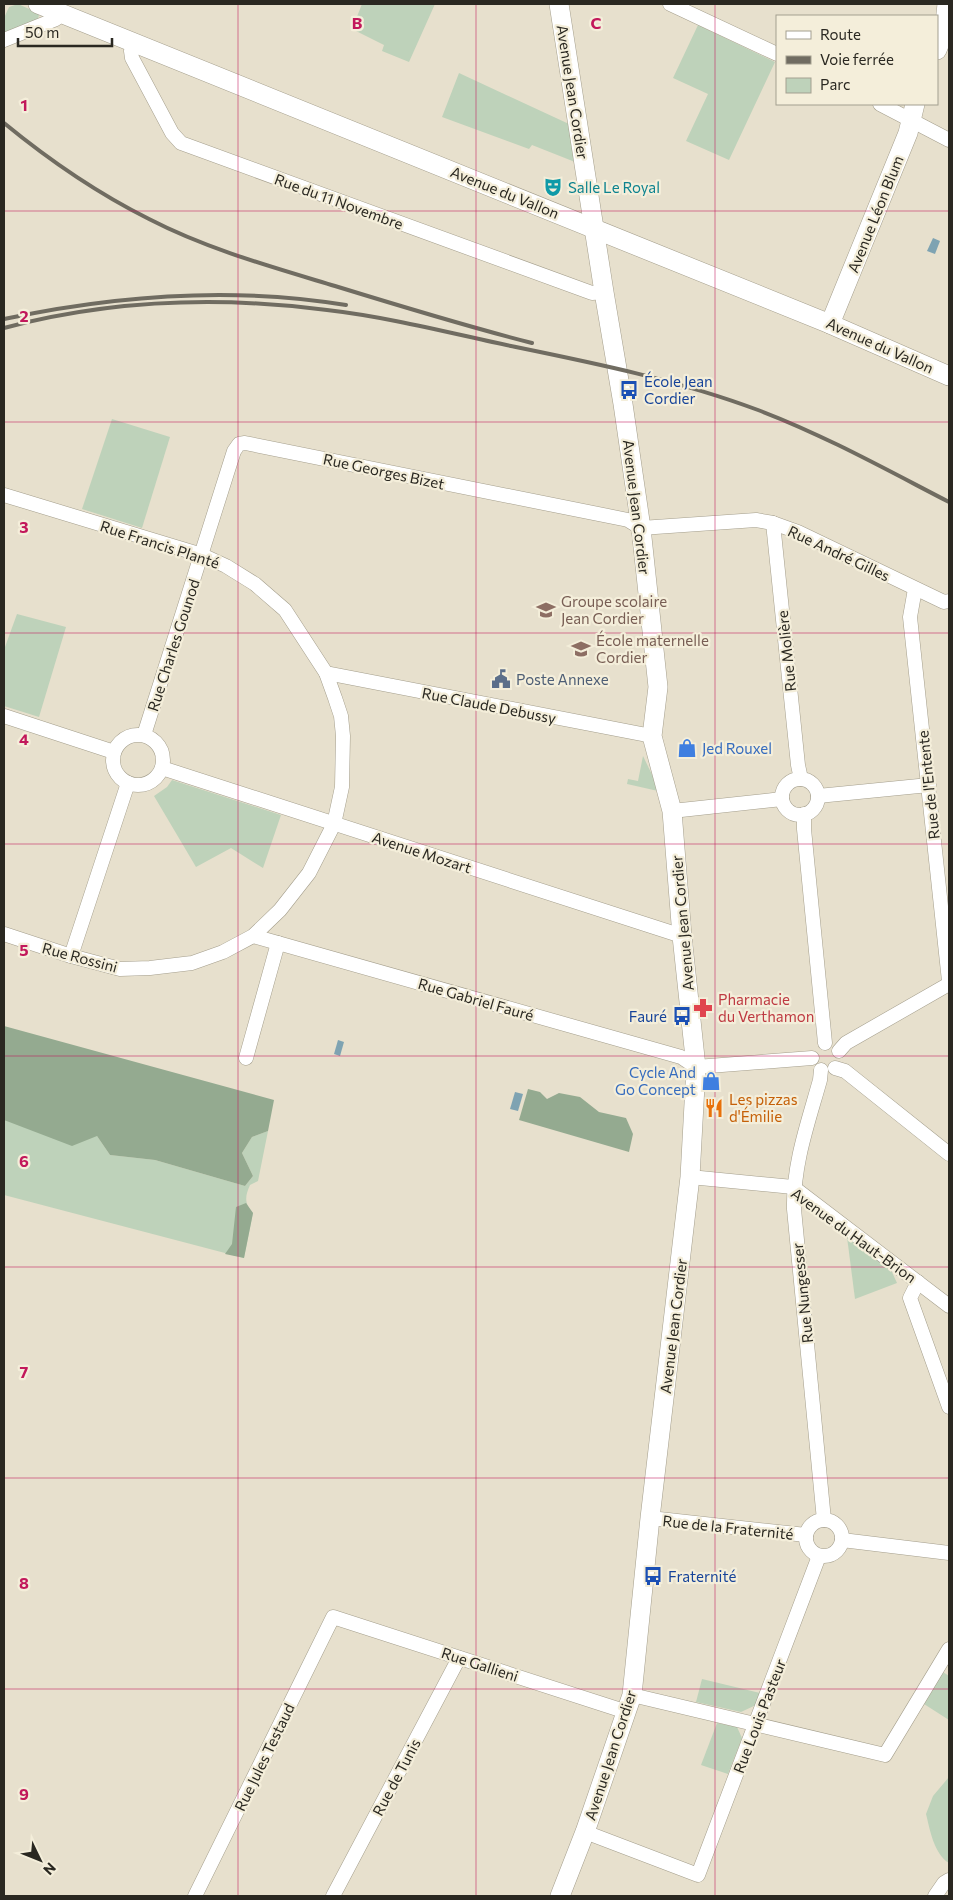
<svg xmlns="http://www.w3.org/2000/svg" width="953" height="1900" font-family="Commissioner,sans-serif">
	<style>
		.green { fill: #bed2ba }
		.forest { fill: #94aa90 }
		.water { fill: #7ea3b2 }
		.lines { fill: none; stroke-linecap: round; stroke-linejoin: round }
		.street-casing { stroke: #a49e8c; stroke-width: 15 }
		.secondary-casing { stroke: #a49e8c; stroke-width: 20 }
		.street { stroke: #fff; stroke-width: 14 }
		.secondary { stroke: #fff; stroke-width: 19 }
		.rail { stroke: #706c61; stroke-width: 4 }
		.grid { fill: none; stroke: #c2185b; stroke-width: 1; stroke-opacity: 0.55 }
		.labels { text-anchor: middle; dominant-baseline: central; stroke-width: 4.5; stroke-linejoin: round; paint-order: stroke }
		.street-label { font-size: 15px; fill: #2a2821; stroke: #f4eeda }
		.culture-label { font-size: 15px; fill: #0d838f; stroke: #f4eeda; text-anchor: start }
		.transit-label { font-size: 15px; fill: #164399; stroke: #f4eeda; text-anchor: start }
		.education-label { font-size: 15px; fill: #785e54; stroke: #f4eeda; text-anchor: start }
		.service-label { font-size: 15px; fill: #4e5e75; stroke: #f4eeda; text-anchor: start }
		.shop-label { font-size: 15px; fill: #366cbe; stroke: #f4eeda; text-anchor: start }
		.health-label { font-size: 15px; fill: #be3a42; stroke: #f4eeda; text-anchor: start }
		.food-label { font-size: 15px; fill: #c56008; stroke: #f4eeda; text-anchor: start }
		.grid-label { font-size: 16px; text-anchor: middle; font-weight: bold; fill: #c2185b; stroke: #f4eeda; stroke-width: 4.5; stroke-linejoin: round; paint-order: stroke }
	</style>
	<rect width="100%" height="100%" fill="#e7e0cd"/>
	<g class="green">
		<polygon points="18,4 36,12 39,15 38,19 4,33 4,18 9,7"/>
		<polygon points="362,4 435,4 409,62 382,51 384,45 352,29"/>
		<polygon points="698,25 775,62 729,160 686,141 708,94 673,78"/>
		<polygon points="459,73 569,124 575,162 532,145 529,149 442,117"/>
		<polygon points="112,419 170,437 142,528 82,509"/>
		<polygon points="17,614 66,627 39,717 4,706 4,647 5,647"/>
		<polygon points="643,756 659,789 658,791 627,784 628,779 638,781"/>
		<polygon points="172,780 281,815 263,868 231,848 196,867 154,796 167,787"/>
		<path d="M6,1119L97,1136L110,1155L155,1160L245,1186L253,1176L242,1153L252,1137L268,1131L258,1181L250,1185C245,1196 244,1204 253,1213L244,1258L4,1195V1120Z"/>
		<polygon points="847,1237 891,1270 897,1283 855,1299"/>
		<polygon points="943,1672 949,1676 949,1720 924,1704"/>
		<polygon points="702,1679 760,1693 756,1705 741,1712 696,1702"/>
		<polygon points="717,1723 737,1727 742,1738 728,1774 701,1765"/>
		<path d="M949,1777V1863C934,1854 930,1830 926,1814L933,1796Z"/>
	</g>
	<g class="forest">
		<polygon points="4,1026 274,1100 268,1131 252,1137 242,1153 253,1176 245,1186 155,1160 110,1155 97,1136 72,1146 4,1120"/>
		<polygon points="528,1089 540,1092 547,1099 559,1093 580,1097 599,1112 626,1118 633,1134 629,1152 519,1120"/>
		<polygon points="246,1203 253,1213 244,1258 225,1254 232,1244 236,1207"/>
	</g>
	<g class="water">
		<polygon points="933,238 940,241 935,254 927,251"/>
		<polygon points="338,1040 344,1042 340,1056 334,1054"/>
		<polygon points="515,1092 523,1094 518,1111 510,1109"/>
	</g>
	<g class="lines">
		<g class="street-casing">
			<g id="street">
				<polyline points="670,4 777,54"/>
				<polyline points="4,40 56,19 59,12"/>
				<polyline points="134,43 131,51 132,58 172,133 181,143 592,293 604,292"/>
				<polyline points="880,104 949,140"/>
				<polyline points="4,495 202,555 226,566 255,584 285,610 326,673 335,698 341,716 343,736 342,787 334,824 309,873 280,910 253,936 223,952 192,963 150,968 120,969 71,956 4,934"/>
				<polyline points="773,523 798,765 801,779"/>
				<polyline points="915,589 910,617 949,981"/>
				<polyline points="326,673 652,736"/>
				<polyline points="4,716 114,752"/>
				<polyline points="144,735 234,451 239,444 245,443 628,520 641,528 756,520 773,523 798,532 944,602 949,601"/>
				<circle cx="138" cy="760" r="25"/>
				<polyline points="162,768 682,936"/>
				<circle cx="800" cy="797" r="18"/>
				<polyline points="818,796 929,785"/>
				<polyline points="672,811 782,799"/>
				<polyline points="804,814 804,829 825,1043"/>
				<polyline points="253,936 681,1057 696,1067 812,1058"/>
				<polyline points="71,956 128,783"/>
				<polyline points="839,1051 846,1043 949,984"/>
				<polyline points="246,1058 278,943"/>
				<polyline points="835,1068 845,1071 949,1154"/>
				<path d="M821,1070L820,1080C808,1123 793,1164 794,1209L824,1520"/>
				<polyline points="690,1177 793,1187 949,1306"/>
				<polyline points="918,1282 910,1298 949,1407"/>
				<polyline points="650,1518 806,1535"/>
				<circle cx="824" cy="1538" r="18"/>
				<polyline points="842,1540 949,1553"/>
				<polyline points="632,1695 885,1755 949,1649"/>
				<polyline points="585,1832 698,1875 819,1556"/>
				<polyline points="195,1896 333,1617 627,1712"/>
				<polyline points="333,1896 459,1658"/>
				<polyline points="935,1896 944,1883 949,1880"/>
			</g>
		</g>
		<g class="secondary-casing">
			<g id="secondary">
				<polyline points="38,4 830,324 949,376"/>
				<polyline points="559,4 604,292 623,404 641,528 658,687 652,736 672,811 682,936 696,1067 690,1177 650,1518 632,1695 585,1832 560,1896"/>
				<polyline points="937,50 944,33 947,4"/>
				<polyline points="830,324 908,133 915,104"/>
			</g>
		</g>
		<use href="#street" class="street"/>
		<use href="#secondary" class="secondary"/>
		<g class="rail">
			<path d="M4,123C49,160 97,193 149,219C207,249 272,267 335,286C400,306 465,326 532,343"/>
			<path d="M4,319C117,295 231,286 346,305"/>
			<path d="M4,328C109,300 219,296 327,310C388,317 450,333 511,346C594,363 678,380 758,410C824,435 887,470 949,502"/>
		</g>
	</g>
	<path class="grid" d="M238,4V1896M476,4V1896M715,4V1896M4,211H949M4,422H949M4,633H949M4,844H949M4,1056H949M4,1267H949M4,1478H949M4,1689H949"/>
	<defs>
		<g id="theatre-bare" transform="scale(1.5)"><path d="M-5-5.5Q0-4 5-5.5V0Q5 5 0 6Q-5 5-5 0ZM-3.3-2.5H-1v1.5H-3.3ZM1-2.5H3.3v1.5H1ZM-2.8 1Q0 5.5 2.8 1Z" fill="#0f9aa8" stroke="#f4eeda" stroke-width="2.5" paint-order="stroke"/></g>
		<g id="bus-bare" transform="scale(1.5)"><path d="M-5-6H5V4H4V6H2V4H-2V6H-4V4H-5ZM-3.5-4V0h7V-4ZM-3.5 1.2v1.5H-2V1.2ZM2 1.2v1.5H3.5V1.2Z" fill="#1a4fb4" stroke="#f4eeda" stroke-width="2.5" paint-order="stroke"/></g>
		<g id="school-bare" transform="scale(1.5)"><path d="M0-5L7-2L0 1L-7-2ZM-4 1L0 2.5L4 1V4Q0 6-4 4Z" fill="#8d6e63" stroke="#f4eeda" stroke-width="2.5" paint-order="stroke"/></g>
		<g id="civic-bare" transform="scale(1.5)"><path d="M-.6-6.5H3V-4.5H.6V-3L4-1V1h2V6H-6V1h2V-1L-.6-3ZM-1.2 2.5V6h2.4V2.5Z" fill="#5c6f8a" stroke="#f4eeda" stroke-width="2.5" paint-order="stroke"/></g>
		<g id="shop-bare" transform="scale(1.5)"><path d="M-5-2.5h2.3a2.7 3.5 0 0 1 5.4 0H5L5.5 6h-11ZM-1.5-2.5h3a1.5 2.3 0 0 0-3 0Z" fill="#3f7fe0" stroke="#f4eeda" stroke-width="2.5" paint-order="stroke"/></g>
		<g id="pharmacy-bare" transform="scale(1.5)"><path d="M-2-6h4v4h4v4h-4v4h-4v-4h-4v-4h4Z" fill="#e0444e" stroke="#f4eeda" stroke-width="2.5" paint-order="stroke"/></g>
		<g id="restaurant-bare" transform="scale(1.5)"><path d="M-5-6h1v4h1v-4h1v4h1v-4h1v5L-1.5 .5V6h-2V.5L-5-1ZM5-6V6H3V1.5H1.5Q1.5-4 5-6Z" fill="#e8710a" stroke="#f4eeda" stroke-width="2.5" paint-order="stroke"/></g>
	</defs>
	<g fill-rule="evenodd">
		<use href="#theatre-bare" x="553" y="187"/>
		<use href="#bus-bare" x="629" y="390"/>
		<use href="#school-bare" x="546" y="610"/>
		<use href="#school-bare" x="581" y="649"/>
		<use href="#civic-bare" x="501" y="679"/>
		<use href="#shop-bare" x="687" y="748"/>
		<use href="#pharmacy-bare" x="703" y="1008"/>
		<use href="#bus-bare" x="682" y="1016"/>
		<use href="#shop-bare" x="711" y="1081"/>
		<use href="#restaurant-bare" x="714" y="1108"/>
		<use href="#bus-bare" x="653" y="1576"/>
	</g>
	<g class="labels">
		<g class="street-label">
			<text transform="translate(573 92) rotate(81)">Avenue Jean Cordier</text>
			<text transform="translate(505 192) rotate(22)">Avenue du Vallon</text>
			<text transform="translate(339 201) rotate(20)">Rue du 11 Novembre</text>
			<text transform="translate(875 214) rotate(-68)">Avenue Léon Blum</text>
			<text transform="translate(880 345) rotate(24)">Avenue du Vallon</text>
			<text transform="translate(384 471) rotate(12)">Rue Georges Bizet</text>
			<text transform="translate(637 507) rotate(83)">Avenue Jean Cordier</text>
			<text transform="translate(160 544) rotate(18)">Rue Francis Planté</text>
			<text transform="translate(839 553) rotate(25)">Rue André Gilles</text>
			<text transform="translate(173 645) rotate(-72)">Rue Charles Gounod</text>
			<text transform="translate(786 651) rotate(-96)">Rue Molière</text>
			<text transform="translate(489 705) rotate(11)">Rue Claude Debussy</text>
			<text transform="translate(928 785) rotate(-96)">Rue de l'Entente</text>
			<text transform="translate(422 852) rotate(18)">Avenue Mozart</text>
			<text transform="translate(682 923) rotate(-95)">Avenue Jean Cordier</text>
			<text transform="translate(80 957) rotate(15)">Rue Rossini</text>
			<text transform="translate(476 999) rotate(16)">Rue Gabriel Fauré</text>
			<text transform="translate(854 1235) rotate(36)">Avenue du Haut-Brion</text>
			<text transform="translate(802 1293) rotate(-96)">Rue Nungesser</text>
			<text transform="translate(673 1326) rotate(-83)">Avenue Jean Cordier</text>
			<text transform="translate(728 1527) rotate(6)">Rue de la Fraternité</text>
			<text transform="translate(480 1664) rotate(18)">Rue Gallieni</text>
			<text transform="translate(759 1716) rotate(-69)">Rue Louis Pasteur</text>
			<text transform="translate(610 1755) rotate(-72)">Avenue Jean Cordier</text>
			<text transform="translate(264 1757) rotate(-64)">Rue Jules Testaud</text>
			<text transform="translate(396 1777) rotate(-62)">Rue de Tunis</text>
		</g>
		<g class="culture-label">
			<text x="568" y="187">Salle Le Royal</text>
		</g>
		<g class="transit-label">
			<text x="644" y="381">École Jean<tspan x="644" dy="17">Cordier</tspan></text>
			<text x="667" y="1016" text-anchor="end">Fauré</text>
			<text x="668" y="1576">Fraternité</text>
		</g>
		<g class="education-label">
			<text x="561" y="601">Groupe scolaire<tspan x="561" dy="17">Jean Cordier</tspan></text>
			<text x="596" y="640">École maternelle<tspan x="596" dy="17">Cordier</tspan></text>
		</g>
		<g class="service-label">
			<text x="516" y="679">Poste Annexe</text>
		</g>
		<g class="shop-label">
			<text x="702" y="748">Jed Rouxel</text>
			<text x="696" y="1072" text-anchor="end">Cycle And<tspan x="696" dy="17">Go Concept</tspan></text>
		</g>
		<g class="health-label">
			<text x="718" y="999">Pharmacie<tspan x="718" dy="17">du Verthamon</tspan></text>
		</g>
		<g class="food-label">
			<text x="729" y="1099">Les pizzas<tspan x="729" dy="17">d'Émilie</tspan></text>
		</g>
	</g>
	<g class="grid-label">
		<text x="357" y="29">B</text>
		<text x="596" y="29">C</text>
		<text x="24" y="111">1</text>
		<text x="24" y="322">2</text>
		<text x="24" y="533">3</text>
		<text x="24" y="745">4</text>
		<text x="24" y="956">5</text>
		<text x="24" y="1167">6</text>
		<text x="24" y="1378">7</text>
		<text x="24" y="1589">8</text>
		<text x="24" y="1800">9</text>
	</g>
	<rect width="953" height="1900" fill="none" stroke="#2a2821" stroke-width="10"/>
	<rect x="776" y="15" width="162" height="90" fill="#f4eeda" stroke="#a39f90"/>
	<rect x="786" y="31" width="25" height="8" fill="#ffffff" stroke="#a39f90"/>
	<text x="820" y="40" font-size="15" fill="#2a2821">Route</text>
	<rect x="786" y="56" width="25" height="8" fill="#706c61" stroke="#a39f90"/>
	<text x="820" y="65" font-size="15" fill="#2a2821">Voie ferrée</text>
	<rect x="786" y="78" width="25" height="15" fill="#bed2ba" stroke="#a39f90"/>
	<text x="820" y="90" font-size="15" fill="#2a2821">Parc</text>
	<g transform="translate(40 1860) rotate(133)" stroke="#f4eeda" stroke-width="4" paint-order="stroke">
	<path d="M0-4L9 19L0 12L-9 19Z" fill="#2a2821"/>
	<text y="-8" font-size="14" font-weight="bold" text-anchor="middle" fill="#2a2821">N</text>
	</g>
	<path d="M18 38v8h94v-8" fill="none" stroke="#2a2821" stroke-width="2.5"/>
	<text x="25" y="38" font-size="15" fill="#2a2821" stroke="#f4eeda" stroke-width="4" paint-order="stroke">50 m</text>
</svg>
